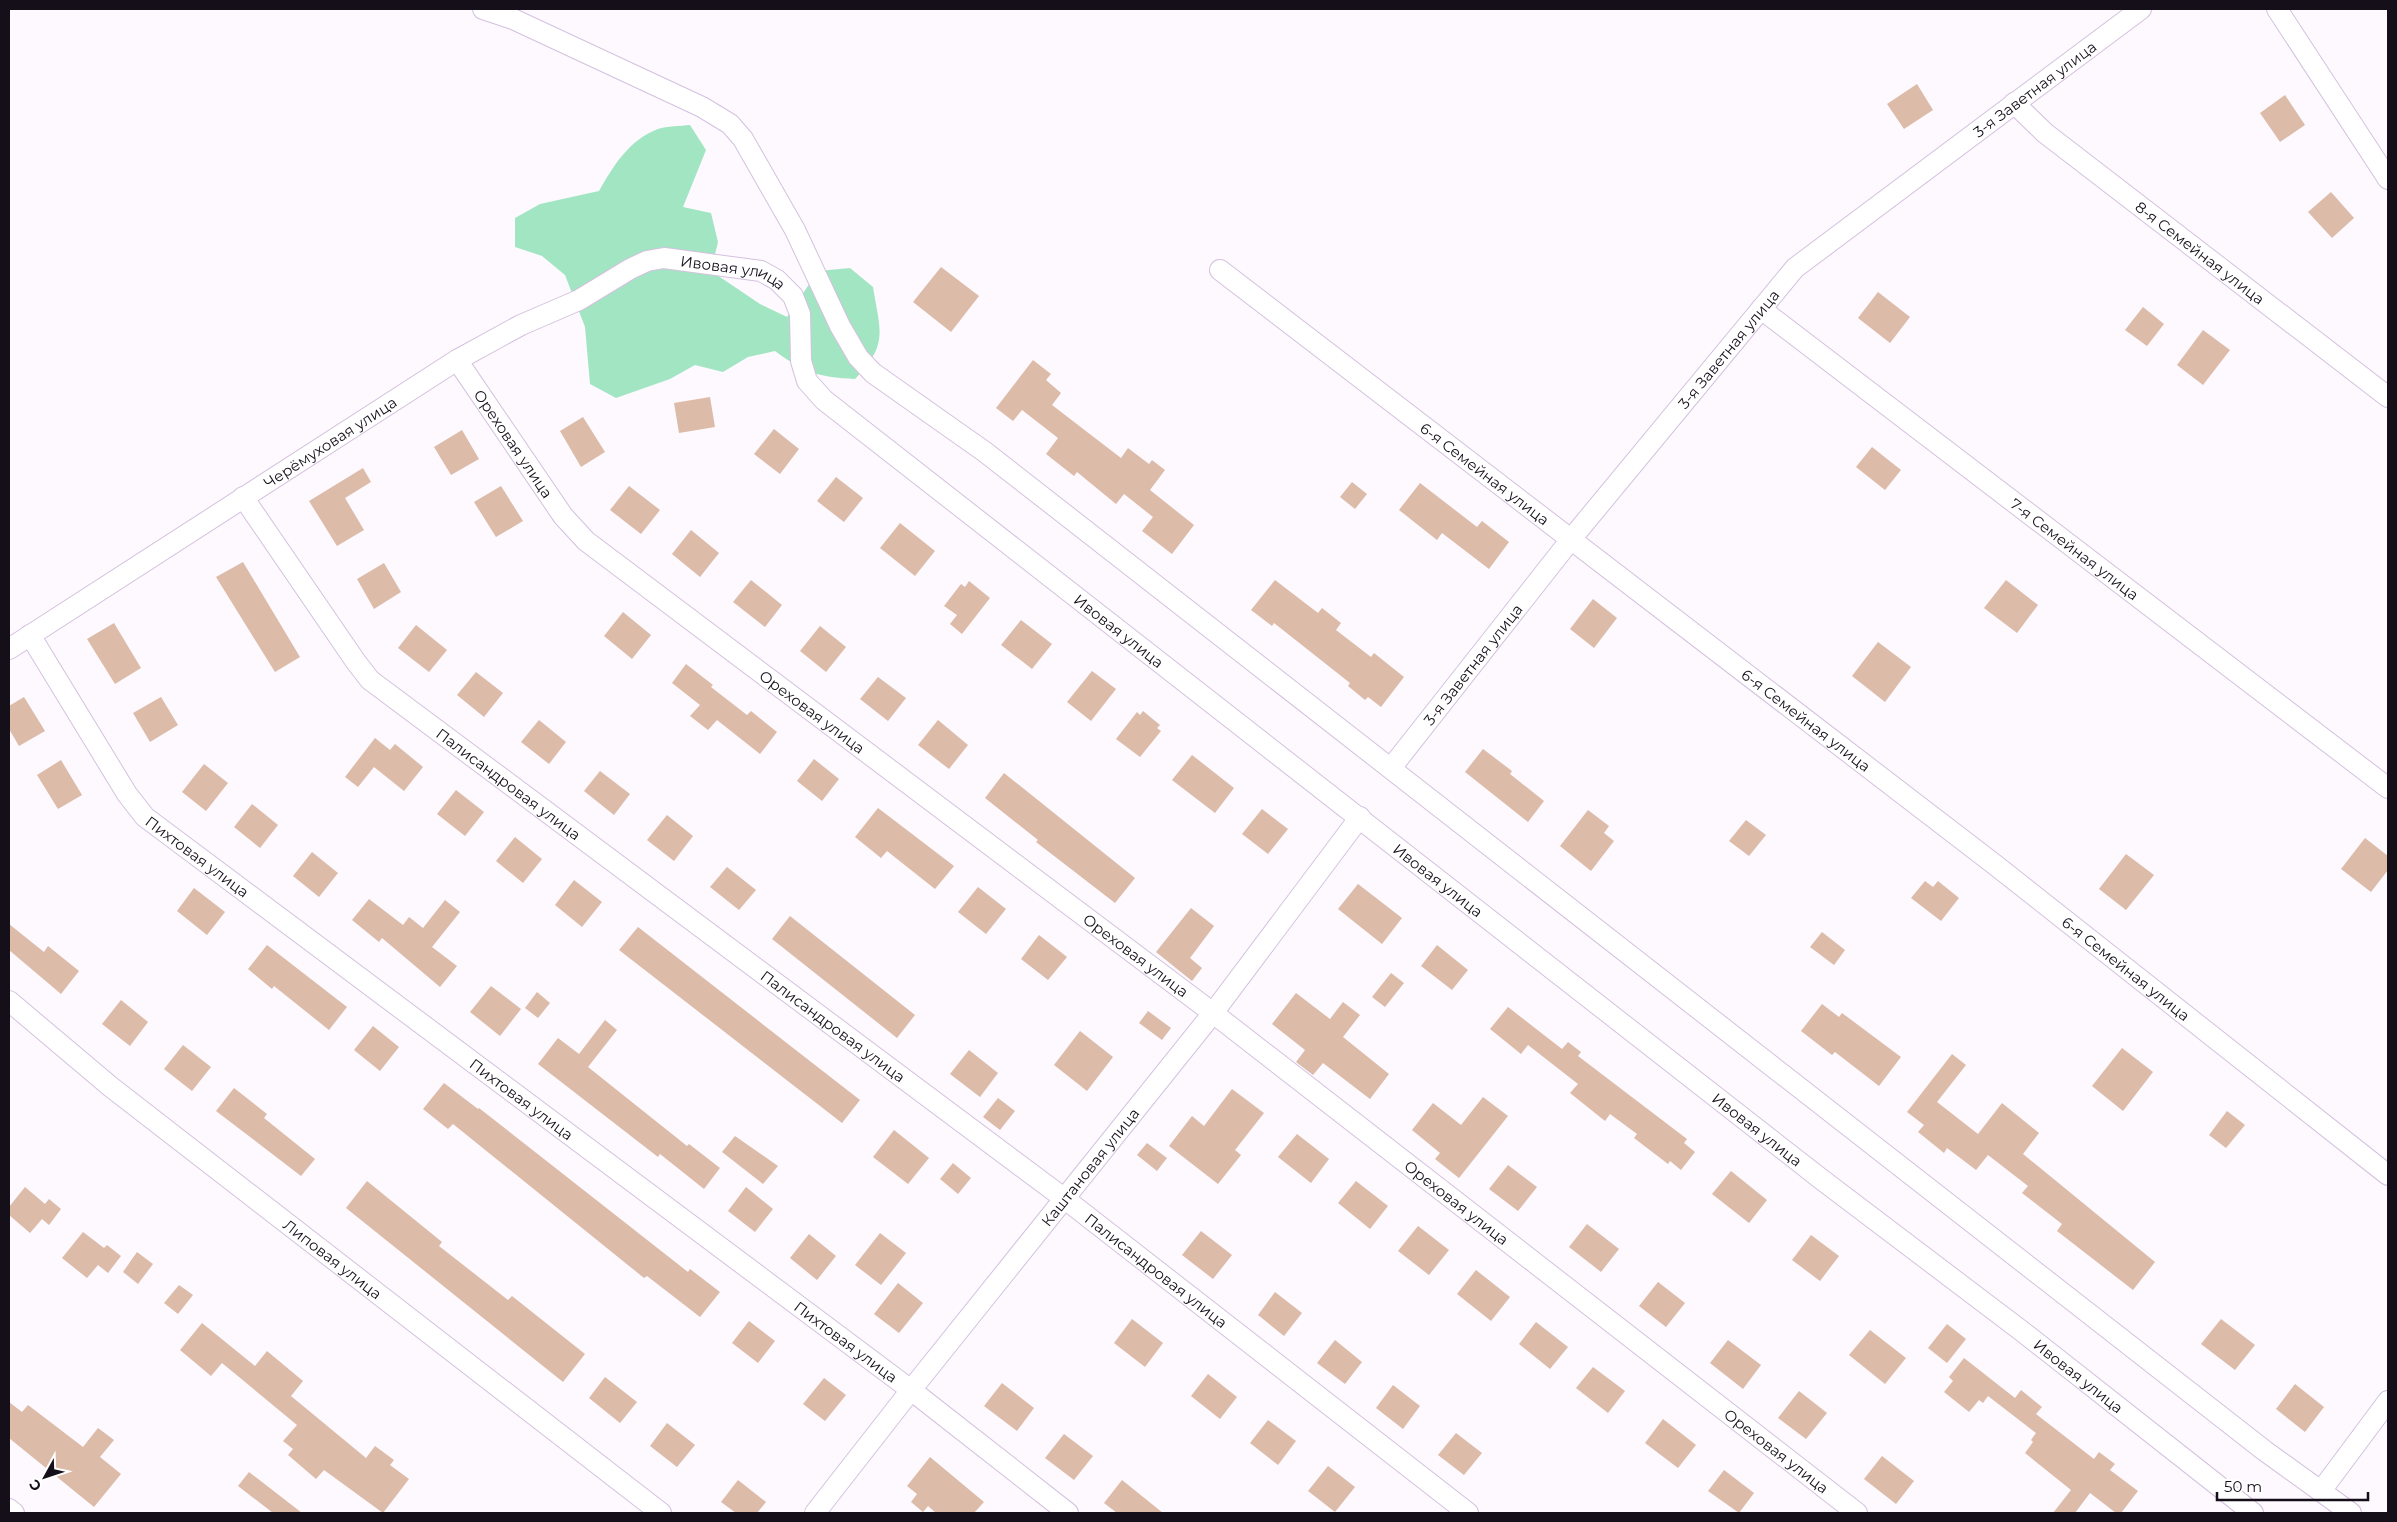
<svg xmlns="http://www.w3.org/2000/svg" width="2397" height="1522" font-family="Montserrat,sans-serif">
	<style>
		.green { fill: #a2e5c2 }
		.building { fill: #dcbba8 }
		.lines { fill: none; stroke-linecap: round; stroke-linejoin: round }
		.street-casing { stroke: #d4c1df; stroke-width: 22 }
		.street { stroke: #fff; stroke-width: 20 }
		.labels { text-anchor: middle; dominant-baseline: central; stroke-width: 4; stroke-linejoin: round; paint-order: stroke }
		.street-label { font-size: 15px; fill: #150f19; stroke: #fff }
	</style>
	<rect width="100%" height="100%" fill="#fdf9ff"/>
	<path class="green" d="M690,125L706,150L683,207L711,213L718,242L711,271L760,304L787,317L818,271L850,268L873,287C880,331 889,344 855,379C818,377 805,373 775,351L748,357L723,372L695,365L670,379L616,398L590,384L585,327L565,275L542,256L515,247V218L540,204L599,191C614,165 629,140 658,129C667,126 680,126 690,125Z"/>
	<g class="building">
		<polygon points="1917,84 1933,110 1904,129 1887,104"/>
		<polygon points="2285,95 2305,125 2280,142 2260,113"/>
		<polygon points="2331,192 2354,218 2332,238 2308,212"/>
		<polygon points="941,267 979,296 951,332 913,302"/>
		<polygon points="1878,292 1910,317 1890,343 1858,318"/>
		<polygon points="2143,307 2164,324 2147,346 2125,330"/>
		<polygon points="2203,330 2230,350 2203,385 2177,365"/>
		<polygon points="1033,360 1051,374 1046,380 1061,393 1052,405 1121,458 1128,448 1149,464 1152,460 1165,470 1150,490 1194,525 1172,554 1142,531 1153,517 1124,494 1116,504 1077,472 1074,476 1046,454 1058,438 1022,410 1013,421 996,408"/>
		<polygon points="710,397 715,427 679,433 674,403"/>
		<polygon points="583,417 605,452 581,467 560,431"/>
		<polygon points="774,429 799,449 780,474 754,454"/>
		<polygon points="462,430 479,459 451,475 434,447"/>
		<polygon points="1872,447 1901,470 1885,490 1856,467"/>
		<polygon points="363,468 371,482 345,498 364,530 337,546 309,501"/>
		<polygon points="836,477 863,498 844,522 817,501"/>
		<polygon points="1352,482 1367,494 1355,509 1340,497"/>
		<polygon points="1420,483 1477,527 1482,521 1509,542 1489,569 1442,533 1437,540 1399,510"/>
		<polygon points="501,486 523,521 496,537 474,502"/>
		<polygon points="629,486 660,510 641,534 610,510"/>
		<polygon points="900,523 935,551 915,576 880,548"/>
		<polygon points="691,530 719,553 700,577 672,554"/>
		<polygon points="243,562 300,657 275,672 216,577"/>
		<polygon points="384,563 401,592 374,609 357,579"/>
		<polygon points="751,580 782,605 765,627 733,602"/>
		<polygon points="1275,580 1318,613 1322,608 1341,623 1336,630 1371,657 1374,653 1404,677 1381,707 1368,697 1365,700 1348,686 1350,683 1274,623 1272,626 1251,610"/>
		<polygon points="2006,580 2038,605 2017,633 1984,608"/>
		<polygon points="969,581 990,598 962,634 950,624 957,615 944,606 961,584 965,587"/>
		<polygon points="1593,599 1617,618 1594,648 1570,629"/>
		<polygon points="623,612 651,635 632,659 604,636"/>
		<polygon points="1021,620 1052,644 1032,669 1001,645"/>
		<polygon points="114,623 141,668 115,684 87,639"/>
		<polygon points="416,625 447,650 429,672 398,648"/>
		<polygon points="820,626 846,647 826,672 800,651"/>
		<polygon points="1878,642 1911,667 1885,702 1852,676"/>
		<polygon points="686,664 713,685 711,687 747,715 751,711 777,732 760,754 717,720 708,730 690,716 700,705 672,683"/>
		<polygon points="1092,671 1116,689 1091,721 1067,702"/>
		<polygon points="476,672 503,693 484,717 457,695"/>
		<polygon points="878,677 906,698 888,721 860,699"/>
		<polygon points="24,697 45,731 19,746 9,729 9,706"/>
		<polygon points="161,697 178,725 150,742 133,713"/>
		<polygon points="1143,711 1160,725 1157,728 1161,731 1140,757 1116,739 1137,712 1140,715"/>
		<polygon points="539,720 566,742 549,764 521,742"/>
		<polygon points="938,720 968,745 949,769 918,745"/>
		<polygon points="375,738 390,750 395,744 423,767 404,791 374,767 358,787 345,777"/>
		<polygon points="1483,749 1512,771 1510,774 1544,801 1528,822 1465,772"/>
		<polygon points="1192,755 1234,788 1215,813 1172,780"/>
		<polygon points="814,759 839,779 822,801 797,781"/>
		<polygon points="61,760 82,795 58,809 37,775"/>
		<polygon points="204,764 228,783 206,811 182,792"/>
		<polygon points="600,771 630,794 614,815 584,791"/>
		<polygon points="1004,773 1135,878 1115,903 1036,842 1038,840 985,798"/>
		<polygon points="456,790 484,812 465,836 437,814"/>
		<polygon points="252,804 278,825 260,848 234,827"/>
		<polygon points="878,808 954,866 935,889 887,851 881,858 855,837"/>
		<polygon points="1262,809 1288,829 1268,854 1242,834"/>
		<polygon points="1588,810 1609,826 1604,833 1614,841 1591,871 1560,846"/>
		<polygon points="667,815 693,836 674,861 647,840"/>
		<polygon points="1746,820 1766,835 1749,856 1729,841"/>
		<polygon points="515,837 542,859 523,883 496,861"/>
		<polygon points="2365,838 2388,856 2388,870 2371,892 2341,869"/>
		<polygon points="312,852 338,873 319,897 293,876"/>
		<polygon points="2126,854 2154,875 2126,910 2099,889"/>
		<polygon points="727,867 756,890 739,910 710,887"/>
		<polygon points="574,880 602,902 582,927 555,905"/>
		<polygon points="1925,881 1933,887 1938,881 1959,898 1941,921 1911,898"/>
		<polygon points="1358,884 1402,918 1382,944 1338,909"/>
		<polygon points="978,887 1006,909 986,934 958,912"/>
		<polygon points="194,888 225,912 207,935 177,911"/>
		<polygon points="369,899 403,925 409,917 423,928 445,900 460,912 432,947 457,966 440,987 382,938 379,942 352,920"/>
		<polygon points="1191,908 1214,926 1190,958 1202,968 1192,981 1156,952"/>
		<polygon points="790,916 915,1015 897,1038 772,939"/>
		<polygon points="9,924 44,952 48,946 79,971 61,994 9,950"/>
		<polygon points="638,927 860,1100 842,1123 619,950"/>
		<polygon points="1822,932 1845,950 1834,965 1810,947"/>
		<polygon points="1039,935 1067,957 1048,980 1021,959"/>
		<polygon points="267,945 347,1007 329,1030 274,986 272,989 248,969"/>
		<polygon points="1437,945 1468,970 1452,990 1421,966"/>
		<polygon points="1391,973 1404,983 1385,1007 1372,997"/>
		<polygon points="491,986 521,1009 500,1036 470,1012"/>
		<polygon points="537,992 550,1003 538,1018 525,1008"/>
		<polygon points="1296,993 1330,1019 1343,1002 1360,1015 1343,1037 1389,1074 1370,1099 1323,1063 1313,1075 1296,1062 1305,1050 1272,1024"/>
		<polygon points="121,1000 148,1022 130,1046 102,1024"/>
		<polygon points="1822,1004 1839,1017 1842,1013 1901,1057 1879,1086 1835,1052 1832,1055 1801,1031"/>
		<polygon points="1508,1007 1562,1049 1568,1042 1581,1052 1578,1056 1687,1139 1684,1143 1695,1152 1681,1170 1670,1161 1668,1164 1634,1138 1637,1134 1610,1114 1605,1121 1570,1093 1578,1084 1528,1045 1521,1054 1490,1029"/>
		<polygon points="1148,1011 1171,1028 1162,1040 1139,1023"/>
		<polygon points="605,1020 617,1030 588,1067 687,1146 689,1144 720,1168 704,1189 660,1154 658,1157 538,1064 558,1038 579,1054"/>
		<polygon points="373,1026 399,1047 380,1071 354,1050"/>
		<polygon points="1080,1031 1113,1057 1087,1091 1054,1065"/>
		<polygon points="183,1045 211,1067 192,1091 164,1069"/>
		<polygon points="2122,1048 2153,1072 2123,1111 2092,1086"/>
		<polygon points="969,1050 998,1073 980,1097 950,1074"/>
		<polygon points="1952,1054 1966,1065 1937,1102 1978,1134 2002,1103 2039,1133 2023,1154 2155,1262 2133,1290 2057,1231 2062,1224 2022,1193 2028,1186 1988,1155 1976,1170 1947,1148 1944,1153 1918,1132 1924,1125 1907,1112"/>
		<polygon points="444,1083 478,1109 479,1108 688,1272 690,1269 720,1292 700,1317 647,1276 644,1278 453,1124 448,1129 423,1109"/>
		<polygon points="234,1088 267,1114 264,1118 315,1159 301,1176 216,1111"/>
		<polygon points="1232,1089 1264,1113 1235,1150 1241,1155 1218,1184 1169,1146 1192,1116 1204,1126"/>
		<polygon points="1483,1097 1508,1116 1459,1178 1435,1159 1440,1153 1412,1130 1433,1103 1461,1125"/>
		<polygon points="998,1098 1015,1111 1000,1130 983,1117"/>
		<polygon points="2227,1111 2245,1125 2226,1148 2209,1135"/>
		<polygon points="894,1130 929,1158 908,1184 873,1157"/>
		<polygon points="1297,1134 1329,1159 1311,1183 1278,1157"/>
		<polygon points="735,1136 778,1166 763,1184 722,1152"/>
		<polygon points="1147,1143 1167,1158 1157,1171 1137,1155"/>
		<polygon points="953,1163 971,1178 958,1194 940,1179"/>
		<polygon points="1508,1165 1537,1187 1518,1211 1489,1189"/>
		<polygon points="1731,1171 1767,1200 1749,1223 1712,1194"/>
		<polygon points="367,1181 442,1242 439,1246 508,1300 512,1296 585,1354 563,1382 346,1208"/>
		<polygon points="1356,1181 1388,1206 1370,1229 1338,1203"/>
		<polygon points="25,1187 45,1204 49,1199 61,1209 49,1225 42,1219 30,1233 9,1215 9,1207"/>
		<polygon points="746,1187 773,1209 755,1232 728,1211"/>
		<polygon points="1587,1224 1619,1249 1601,1272 1569,1247"/>
		<polygon points="1418,1226 1449,1250 1429,1275 1398,1251"/>
		<polygon points="1201,1231 1232,1255 1213,1279 1182,1255"/>
		<polygon points="83,1232 104,1248 107,1245 121,1256 108,1273 98,1265 87,1278 62,1258"/>
		<polygon points="880,1233 906,1253 881,1285 855,1265"/>
		<polygon points="809,1234 836,1256 817,1280 790,1258"/>
		<polygon points="1811,1235 1839,1256 1820,1281 1792,1260"/>
		<polygon points="137,1252 153,1264 138,1284 123,1272"/>
		<polygon points="1476,1270 1510,1297 1491,1321 1457,1294"/>
		<polygon points="1658,1282 1685,1303 1666,1327 1639,1306"/>
		<polygon points="898,1283 923,1303 899,1333 874,1314"/>
		<polygon points="179,1285 193,1295 178,1314 164,1303"/>
		<polygon points="1275,1292 1302,1313 1284,1336 1258,1315"/>
		<polygon points="1132,1319 1163,1343 1145,1367 1114,1343"/>
		<polygon points="2221,1319 2255,1345 2235,1370 2201,1344"/>
		<polygon points="749,1321 775,1341 758,1363 732,1343"/>
		<polygon points="1536,1322 1568,1347 1550,1369 1519,1344"/>
		<polygon points="202,1323 255,1366 267,1351 303,1381 291,1396 366,1458 375,1446 394,1460 390,1465 409,1479 383,1513 324,1470 316,1479 288,1455 293,1449 283,1441 297,1425 222,1363 211,1376 180,1350"/>
		<polygon points="1947,1324 1966,1339 1947,1363 1928,1348"/>
		<polygon points="1870,1330 1906,1358 1885,1384 1849,1355"/>
		<polygon points="1335,1340 1362,1362 1345,1384 1317,1363"/>
		<polygon points="1728,1340 1761,1365 1743,1389 1710,1363"/>
		<polygon points="1964,1358 2015,1398 2021,1390 2042,1407 2036,1414 2094,1459 2099,1452 2115,1464 2110,1470 2138,1491 2121,1513 2116,1513 2090,1493 2075,1513 2053,1513 2071,1490 2025,1453 2033,1442 2031,1440 2036,1433 1988,1396 1983,1403 1979,1400 1969,1412 1944,1392 1953,1381 1949,1377"/>
		<polygon points="1593,1367 1625,1391 1608,1413 1576,1388"/>
		<polygon points="1208,1374 1237,1397 1220,1419 1191,1396"/>
		<polygon points="605,1377 637,1402 620,1423 589,1398"/>
		<polygon points="824,1378 846,1395 825,1421 803,1404"/>
		<polygon points="1002,1383 1034,1408 1017,1431 984,1406"/>
		<polygon points="2295,1384 2324,1407 2305,1432 2276,1409"/>
		<polygon points="1393,1385 1420,1406 1403,1429 1376,1408"/>
		<polygon points="1799,1391 1827,1413 1806,1439 1778,1418"/>
		<polygon points="9,1402 22,1412 28,1405 83,1447 98,1428 114,1440 100,1457 121,1474 94,1507 9,1438"/>
		<polygon points="1663,1419 1696,1445 1678,1468 1645,1443"/>
		<polygon points="1268,1420 1296,1441 1278,1465 1250,1443"/>
		<polygon points="667,1423 695,1445 677,1467 650,1446"/>
		<polygon points="1456,1433 1482,1453 1464,1475 1438,1455"/>
		<polygon points="1064,1434 1093,1456 1074,1480 1045,1458"/>
		<polygon points="1882,1456 1914,1481 1896,1504 1864,1479"/>
		<polygon points="930,1457 984,1502 974,1513 936,1513 928,1506 923,1512 911,1502 917,1494 907,1486"/>
		<polygon points="1328,1466 1355,1487 1335,1512 1308,1491"/>
		<polygon points="1724,1470 1754,1493 1739,1513 1708,1491"/>
		<polygon points="249,1472 302,1513 273,1513 238,1486"/>
		<polygon points="738,1480 766,1502 757,1513 736,1513 721,1502"/>
		<polygon points="1122,1480 1163,1513 1117,1513 1104,1503"/>
	</g>
	<g class="lines">
		<g class="street-casing">
			<g id="street">
				<polyline points="483,9 513,19 702,107 730,124 743,139 795,230 840,326 858,357 873,373 985,452 2265,1451 2351,1513"/>
				<polyline points="2277,9 2388,179"/>
				<path id="s1" d="M2014,103L2045,133L2388,397"/>
				<path id="s2" d="M1220,270L1994,864L2388,1175"/>
				<path id="s3" d="M1761,309L2388,788"/>
				<path id="s4" d="M457,360L563,516L586,541L1213,1013L1857,1513"/>
				<path id="s5" d="M243,497L356,662L370,680L1065,1199L1468,1513"/>
				<path id="s6" d="M30,635L127,794L145,817L911,1390L1068,1513"/>
				<path id="s7" d="M9,649L457,360L521,325L579,300L630,269L647,261L664,258L761,271L777,280L793,296L800,314L801,361L807,381L824,400L1821,1179L2023,1332L2253,1513"/>
				<path id="s8" d="M1391,768L1572,538L1795,268L2141,9"/>
				<path id="s9" d="M9,1001L111,1087L661,1513"/>
				<polyline points="2321,1491 2388,1401"/>
				<polyline points="9,1509 14,1513"/>
				<path id="s10" d="M815,1513L911,1390L1213,1013L1360,817"/>
			</g>
		</g>
		<use href="#street" class="street"/>
	</g>
	<g class="labels">
		<g class="street-label">
			<text stroke="none"><textPath href="#s8" startOffset="942">3-я Заветная улица</textPath></text>
			<text stroke="none"><textPath href="#s1" startOffset="239">8-я Семейная улица</textPath></text>
			<text stroke="none"><textPath href="#s7" startOffset="836">Ивовая улица</textPath></text>
			<text stroke="none"><textPath href="#s8" startOffset="538">3-я Заветная улица</textPath></text>
			<text stroke="none"><textPath href="#s7" startOffset="382">Черёмуховая улица</textPath></text>
			<text stroke="none"><textPath href="#s4" startOffset="101">Ореховая улица</textPath></text>
			<text stroke="none"><textPath href="#s2" startOffset="334">6-я Семейная улица</textPath></text>
			<text stroke="none"><textPath href="#s3" startOffset="395">7-я Семейная улица</textPath></text>
			<text stroke="none"><textPath href="#s7" startOffset="1391">Ивовая улица</textPath></text>
			<text stroke="none"><textPath href="#s8" startOffset="132">3-я Заветная улица</textPath></text>
			<text stroke="none"><textPath href="#s4" startOffset="506">Ореховая улица</textPath></text>
			<text stroke="none"><textPath href="#s2" startOffset="739">6-я Семейная улица</textPath></text>
			<text stroke="none"><textPath href="#s5" startOffset="396">Палисандровая улица</textPath></text>
			<text stroke="none"><textPath href="#s6" startOffset="281">Пихтовая улица</textPath></text>
			<text stroke="none"><textPath href="#s7" startOffset="1796">Ивовая улица</textPath></text>
			<text stroke="none"><textPath href="#s4" startOffset="911">Ореховая улица</textPath></text>
			<text stroke="none"><textPath href="#s2" startOffset="1144">6-я Семейная улица</textPath></text>
			<text stroke="none"><textPath href="#s5" startOffset="801">Палисандровая улица</textPath></text>
			<text stroke="none"><textPath href="#s6" startOffset="686">Пихтовая улица</textPath></text>
			<text stroke="none"><textPath href="#s7" startOffset="2201">Ивовая улица</textPath></text>
			<text stroke="none"><textPath href="#s10" startOffset="442">Каштановая улица</textPath></text>
			<text stroke="none"><textPath href="#s4" startOffset="1316">Ореховая улица</textPath></text>
			<text stroke="none"><textPath href="#s9" startOffset="414">Липовая улица</textPath></text>
			<text stroke="none"><textPath href="#s5" startOffset="1206">Палисандровая улица</textPath></text>
			<text stroke="none"><textPath href="#s6" startOffset="1091">Пихтовая улица</textPath></text>
			<text stroke="none"><textPath href="#s7" startOffset="2606">Ивовая улица</textPath></text>
			<text stroke="none"><textPath href="#s4" startOffset="1721">Ореховая улица</textPath></text>
		</g>
	</g>
	<rect width="2397" height="1522" fill="none" stroke="#150f19" stroke-width="20"/>
	<g transform="translate(45 1477) rotate(230)" stroke="#ffffff" stroke-width="4" paint-order="stroke">
	<path d="M0-4L9 19L0 12L-9 19Z" fill="#150f19"/>
	<text y="-8" font-size="14" font-weight="bold" text-anchor="middle" fill="#150f19">С</text>
	</g>
	<path d="M2217 1492v8h151v-8" fill="none" stroke="#150f19" stroke-width="2.5"/>
	<text x="2224" y="1492" font-size="15" fill="#150f19" stroke="#ffffff" stroke-width="4" paint-order="stroke">50 m</text>
</svg>
